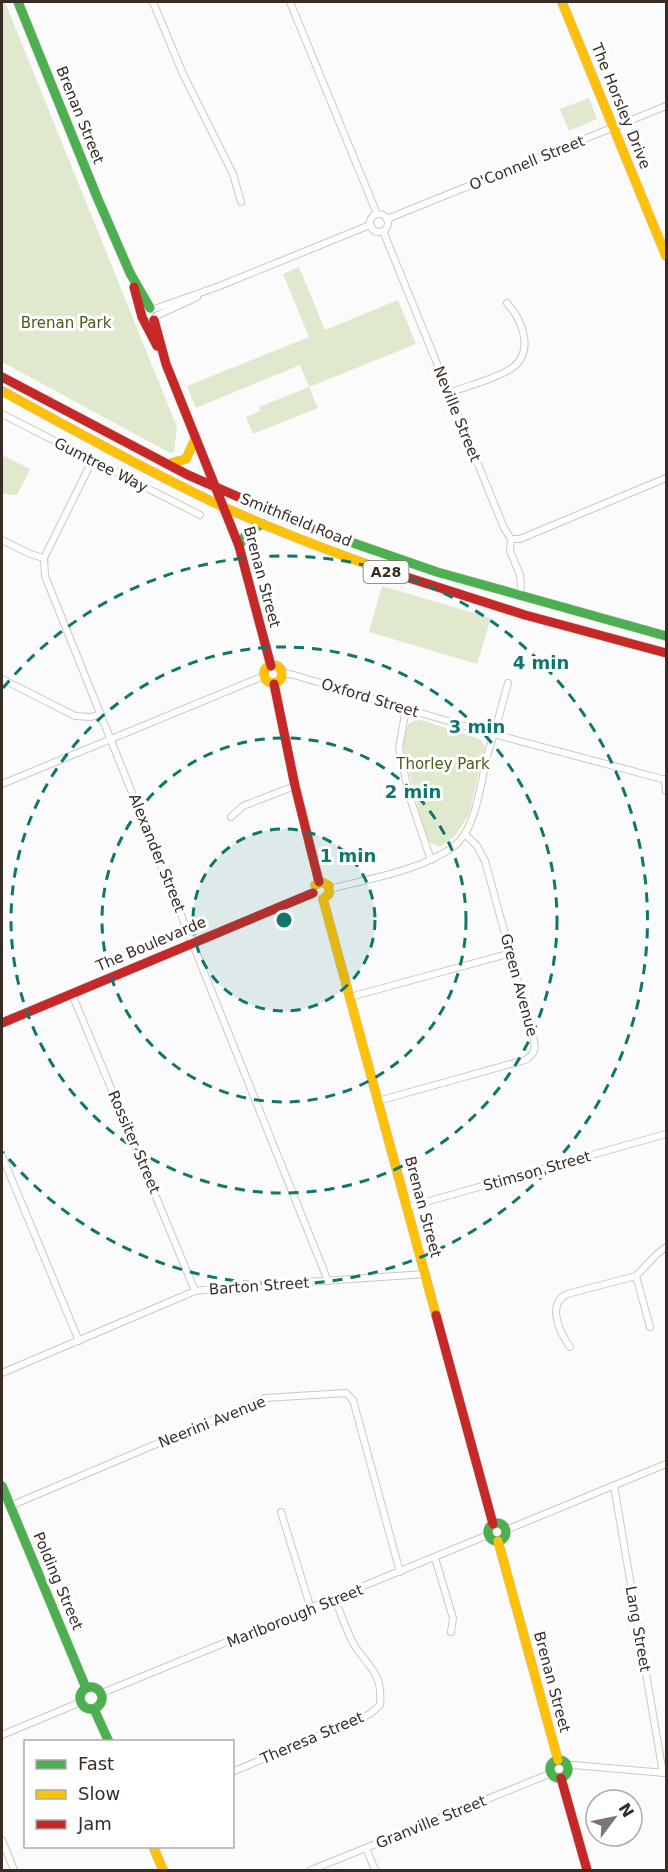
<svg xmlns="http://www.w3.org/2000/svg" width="668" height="1872" font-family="'DejaVu Sans',sans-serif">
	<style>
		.green { fill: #e0e8ce }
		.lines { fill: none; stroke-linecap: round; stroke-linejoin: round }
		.street-casing { stroke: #cdc8c4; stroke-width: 8 }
		.fast-casing { stroke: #cdc8c4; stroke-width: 10 }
		.slow-casing { stroke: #cdc8c4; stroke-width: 10 }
		.jam-casing { stroke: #cdc8c4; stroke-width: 10 }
		.street { stroke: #fefefe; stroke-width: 6 }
		.fast { stroke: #4caf50; stroke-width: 9 }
		.slow { stroke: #ffc107; stroke-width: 9 }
		.jam { stroke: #c62828; stroke-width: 9 }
		.ring { fill: none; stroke: #0f766e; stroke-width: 3; stroke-dasharray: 10 8 }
		.labels { text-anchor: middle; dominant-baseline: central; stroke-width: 6; stroke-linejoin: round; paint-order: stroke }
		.shield { fill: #fff; stroke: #746c66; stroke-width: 1.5 }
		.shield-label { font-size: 14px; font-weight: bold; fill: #382d25 }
		.street-label { font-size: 15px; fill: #382d25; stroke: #fff }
		.park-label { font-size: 15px; fill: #4a5c1a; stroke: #fff }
		.centre { fill: #0f766e; stroke: #fff; stroke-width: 3 }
		.ring-label { font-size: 18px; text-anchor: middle; font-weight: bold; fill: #0f766e; stroke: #fff; stroke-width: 6; stroke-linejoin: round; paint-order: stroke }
	</style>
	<rect width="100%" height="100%" fill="#fbfbfb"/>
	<g class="green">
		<polygon points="2,2 5,2 177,427 174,452 170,453 2,362"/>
		<polygon points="589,98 597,119 569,131 560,109"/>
		<polygon points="299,267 325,330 398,300 416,344 309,387 318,408 253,434 246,417 260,411 259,407 309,387 300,365 196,408 187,386 309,337 283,274"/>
		<polygon points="2,455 30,469 17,495 2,494"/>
		<polygon points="382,586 491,618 477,664 369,632"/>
		<path d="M421,720L474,737L481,740L485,747L469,814L455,836L440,847L429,842L423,829L403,747C403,734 405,719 421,720Z"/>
	</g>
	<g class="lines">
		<g class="street-casing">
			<g id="street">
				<polyline points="153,2 183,74 233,174 241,202"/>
				<polyline points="290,2 377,214"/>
				<circle cx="379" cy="223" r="9"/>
				<polyline points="387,219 666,106"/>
				<polyline points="383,231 504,528 511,539 510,551 520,575 521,587 519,596"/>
				<polyline points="154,309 217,287 370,225"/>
				<polyline points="156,316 197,297"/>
				<path d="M449,393C467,386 489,381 507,371C536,356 524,322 507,303"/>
				<polyline points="2,414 200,515"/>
				<polyline points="92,461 44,558 45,576 328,1281"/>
				<polyline points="511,539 520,539 666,478"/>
				<polyline points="2,540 30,554 44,558"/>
				<polyline points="282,673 294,675 471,728 666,780"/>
				<polyline points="2,679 75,716 91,717 101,714"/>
				<polyline points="406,709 399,748 409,795 431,860"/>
				<polyline points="665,779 666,791"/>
				<polyline points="2,784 264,676"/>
				<polyline points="231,817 243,806 295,786"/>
				<path d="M330,889C367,879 424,870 454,846C477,829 481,779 488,753C495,730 502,706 508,683"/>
				<polyline points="72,994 195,1291"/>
				<polyline points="350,997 511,953"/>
				<path d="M378,1101L525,1060C536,1054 536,1047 533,1036L485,861L477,846L465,834"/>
				<polyline points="2,1156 79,1341"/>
				<polyline points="408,1207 666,1134"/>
				<polyline points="636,1276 650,1327"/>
				<path d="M570,1347C560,1333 546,1304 567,1294L636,1276L657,1254L666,1247"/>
				<polyline points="2,1373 195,1291 231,1287 426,1274"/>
				<polyline points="614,1486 663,1773"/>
				<polyline points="10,1506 265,1398 346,1393 353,1400 400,1572"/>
				<polyline points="281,1512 311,1609"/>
				<polyline points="506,1530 666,1464"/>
				<polyline points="435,1558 453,1618 451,1632"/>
				<polyline points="102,1693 488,1535"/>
				<polyline points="2,1735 81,1702"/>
				<polyline points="567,1766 573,1765 665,1773"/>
				<path d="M232,1772L370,1714L380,1705C383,1671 368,1668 353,1643C346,1629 341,1614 335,1600"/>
				<polyline points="2,1840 14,1870"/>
				<polyline points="366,1848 375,1870"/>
				<polyline points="311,1870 552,1773"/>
			</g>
		</g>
		<g class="fast-casing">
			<g id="fast">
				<polyline points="18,2 97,197 130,273 150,308"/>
				<polyline points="310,528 437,572 666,636"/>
				<polyline points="239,546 248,531 263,524"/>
				<polyline points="2,1486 86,1688"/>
				<circle cx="497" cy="1532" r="9"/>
				<circle cx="91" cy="1698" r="11"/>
				<polyline points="94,1709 109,1742"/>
				<circle cx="559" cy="1769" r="9"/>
			</g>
		</g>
		<g class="slow-casing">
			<g id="slow">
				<polyline points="562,2 666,256"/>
				<path d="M2,391C73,430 144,469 217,504C269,528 322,548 375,567"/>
				<polyline points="168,464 186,459 195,439"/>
				<circle cx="273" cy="674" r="9"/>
				<polyline points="315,885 322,882 329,886 329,894 323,899"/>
				<polyline points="323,899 436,1315"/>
				<polyline points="498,1541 558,1760"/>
				<polyline points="153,1846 163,1870"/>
			</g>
		</g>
		<g class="jam-casing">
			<g id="jam">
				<polyline points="134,287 142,317 157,346"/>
				<polyline points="154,320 166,364 239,546 271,666"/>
				<polyline points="2,377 188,475 310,528"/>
				<polyline points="375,567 525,615 666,653"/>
				<polyline points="274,684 295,786 319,882"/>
				<polyline points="2,1023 313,893"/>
				<polyline points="436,1315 493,1524"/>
				<polyline points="561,1778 587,1870"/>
			</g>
		</g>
		<use href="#street" class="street"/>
		<use href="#fast" class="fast"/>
		<use href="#slow" class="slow"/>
		<use href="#jam" class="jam"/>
	</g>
	<circle cx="284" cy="920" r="91" fill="#0f766e" fill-opacity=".12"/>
	<g class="ring">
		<circle cx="284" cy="920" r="91"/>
		<circle cx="284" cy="920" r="182"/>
		<circle cx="284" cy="920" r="273"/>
		<path d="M3 688A364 364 0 1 1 3 1152"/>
	</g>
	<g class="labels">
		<rect class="shield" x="363.5" y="561" width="45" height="22" rx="4.5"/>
		<g class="shield-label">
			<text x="386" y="572">A28</text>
		</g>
		<g class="street-label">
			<text transform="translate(621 106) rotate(68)">The Horsley Drive</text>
			<text transform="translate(80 115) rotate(68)">Brenan Street</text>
			<text transform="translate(527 163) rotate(-22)">O'Connell Street</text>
			<text transform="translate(457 414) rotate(68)">Neville Street</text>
			<text transform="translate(101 465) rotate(27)">Gumtree Way</text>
			<text transform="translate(296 520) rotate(22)">Smithfield Road</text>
			<text transform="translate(262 577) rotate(75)">Brenan Street</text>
			<text transform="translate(370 698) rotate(17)">Oxford Street</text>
			<text transform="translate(157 853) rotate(68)">Alexander Street</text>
			<text transform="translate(151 944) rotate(-23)">The Boulevarde</text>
			<text transform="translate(519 985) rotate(75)">Green Avenue</text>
			<text transform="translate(134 1142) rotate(67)">Rossiter Street</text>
			<text transform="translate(537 1171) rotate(-16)">Stimson Street</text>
			<text transform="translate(423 1207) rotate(75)">Brenan Street</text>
			<text transform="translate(259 1286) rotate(-4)">Barton Street</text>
			<text transform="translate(212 1422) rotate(-22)">Neerini Avenue</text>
			<text transform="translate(58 1581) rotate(67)">Polding Street</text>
			<text transform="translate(295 1616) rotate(-22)">Marlborough Street</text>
			<text transform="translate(638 1629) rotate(80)">Lang Street</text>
			<text transform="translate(552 1682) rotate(75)">Brenan Street</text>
			<text transform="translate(312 1738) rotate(-23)">Theresa Street</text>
			<text transform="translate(431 1822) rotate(-22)">Granville Street</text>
		</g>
		<g class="park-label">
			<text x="66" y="323">Brenan Park</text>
			<text x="443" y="764">Thorley Park</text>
		</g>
	</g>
	<circle cx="284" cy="920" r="9" class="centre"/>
	<g class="ring-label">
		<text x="541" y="669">4 min</text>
		<text x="477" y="733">3 min</text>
		<text x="413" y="798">2 min</text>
		<text x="348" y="862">1 min</text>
	</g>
	<rect width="668" height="1872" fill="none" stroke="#382d25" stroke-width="6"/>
	<rect x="24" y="1740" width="210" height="108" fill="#ffffff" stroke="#afaba8" stroke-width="1.5"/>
	<rect x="36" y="1760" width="30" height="9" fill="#4caf50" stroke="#afaba8" stroke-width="1.5"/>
	<text x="78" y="1770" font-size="18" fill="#382d25">Fast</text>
	<rect x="36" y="1790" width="30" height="9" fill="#ffc107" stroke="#afaba8" stroke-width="1.5"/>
	<text x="78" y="1800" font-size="18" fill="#382d25">Slow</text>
	<rect x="36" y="1820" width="30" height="9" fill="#c62828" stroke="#afaba8" stroke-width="1.5"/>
	<text x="78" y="1830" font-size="18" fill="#382d25">Jam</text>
	<g transform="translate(614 1818) rotate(58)"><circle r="28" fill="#ffffff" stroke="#afaba8" stroke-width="1.5"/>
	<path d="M0-4.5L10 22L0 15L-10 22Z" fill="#7c7570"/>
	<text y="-9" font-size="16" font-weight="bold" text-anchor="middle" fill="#382d25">N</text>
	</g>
</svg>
